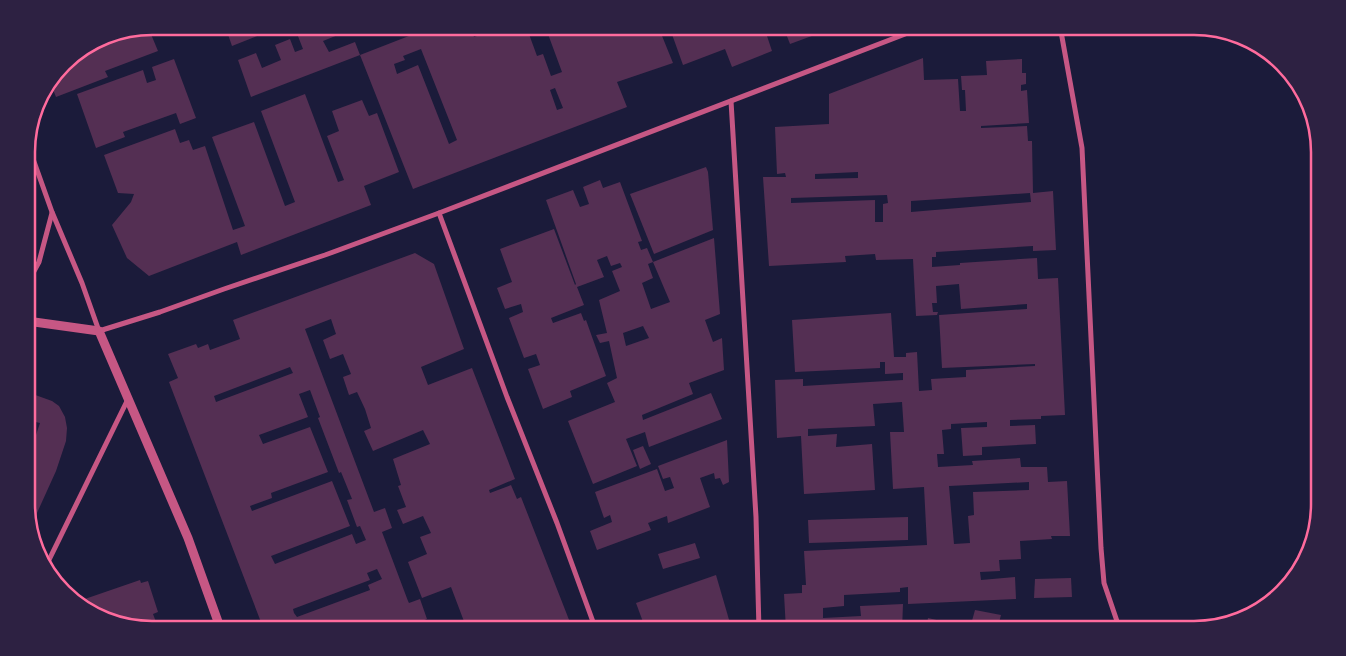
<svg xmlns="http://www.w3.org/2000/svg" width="1346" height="656" font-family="Montserrat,sans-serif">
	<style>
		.building { fill: #542f53; fill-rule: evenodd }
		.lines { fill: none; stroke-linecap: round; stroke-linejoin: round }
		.minor { stroke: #c65784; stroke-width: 5 }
		.tertiary { stroke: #c65784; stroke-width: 9 }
		.rim { fill: none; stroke: #ff6b9d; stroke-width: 2.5 }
	</style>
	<rect width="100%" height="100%" fill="#1b1b3a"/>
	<g class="building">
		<polygon points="225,26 274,26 275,29 232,46"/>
		<polygon points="294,26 341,26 343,33 323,41 329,52 355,42 360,55 251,97 238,60 256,53 262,68 281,60 275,45 290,39 295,52 303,49"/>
		<polygon points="356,26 371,26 358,32"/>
		<path d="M411,26H431V28L437,26H487L472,32L474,37L501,28L500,26H526L537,56L543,54L551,76L562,72L545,26H658L673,63L617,82L627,107L413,189L360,55L414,34ZM421,49L457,140L449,144L418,65L397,74L394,64L405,60L403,56ZM555,88L563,108L557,110L550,90Z"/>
		<polygon points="669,26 771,26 772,28 765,30 772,51 732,67 725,49 683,65"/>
		<polygon points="783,26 839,26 790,44"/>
		<polygon points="148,27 158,51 105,71 108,77 56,97 50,82 69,58 94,48 92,44 104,36"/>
		<path d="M923,58L924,80L958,79L960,111H966L965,90H962L961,76L987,75L986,61L1022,59V73H1026V84L1021,85V91L1027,90L1029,123L981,126V128L1027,126L1028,141H1032L1033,193L1053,191L1056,250L1033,251V246L936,252V257H932V267L960,265V263L1037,258L1038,279L1058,278L1065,415L1041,416V419L1010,420V426L1035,425L1036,444L982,447V455L963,456L961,428L987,427V422L951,424V429L942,430L944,454H937L938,467L973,465L972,461L1020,458L1021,467H1047L1048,482L1067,481L1070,536H1051L1052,539L1020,541L1021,559L999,560L1000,571L980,572L981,580L1015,577L1016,599L908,604V587L900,588V592L844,595V606L823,608V618L861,616L860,606L903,604L902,630H786L784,594L802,593V585H806L804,551L927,545L924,487L893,489L890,432H904L902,402L873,404L875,426L808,429V436L837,434L836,447L872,444L875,490L804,494L801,436L777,438L775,380L803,379V386L903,380V373L885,374V362H880V368L795,372L792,320L891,313L894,357H906V353L917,352L919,391L932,390L931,379L966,377V370L1035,366V364L942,368L939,315L1027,309V304L961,309L959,284L936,286L937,303H932L933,312H938L937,315L916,316L913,259L876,260L875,254L845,256L846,262L769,266L763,177H786L785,173L777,174L775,127L829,124V94ZM858,172V178L815,179V174ZM1030,193L1031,202L911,212V201ZM887,195L888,203L883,204V222H875V200L791,203V198ZM1029,482V490L973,492L974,515L968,516L970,543L954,544L949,486Z"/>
		<polygon points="174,59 196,118 180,124 176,113 123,132 125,137 96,148 77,94 143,70 147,83 156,80 152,67"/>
		<polygon points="305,94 338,182 344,180 327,136 339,131 332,111 362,100 369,116 377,113 399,172 364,186 371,205 241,255 237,242 149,276 127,258 112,225 131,202 134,194 118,193 104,155 175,129 180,143 189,140 193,150 205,146 233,230 245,226 212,137 254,122 285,206 295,202 261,111"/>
		<polygon points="706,167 708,172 713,230 654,254 630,194"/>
		<path d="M600,180L603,188L620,182L642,241L638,242L641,250L647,248L653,262L648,264L653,278L642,283L651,309L670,302L653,262L714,238L720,314L705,320L713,342L722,338L724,370L689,383L693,394L642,415L643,420L711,393L722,419L649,447L645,432L626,439L637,466L593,484L568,421L615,402L607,383L617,378L609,341L600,343L596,335L607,333L599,300L620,291L612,271L622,267L620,263L611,266L607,256L597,260L604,277L577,287L584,305L551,318L553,323L581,313L584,321L586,320L606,376L570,391L572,397L543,409L528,369L540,365L536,354L524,358L509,318L523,312L521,304L505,309L497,288L512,282L500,249L554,229L575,285L576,284L546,200L573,190L580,207L589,204L583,187ZM643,326L649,338L626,346L623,333Z"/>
		<path d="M415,253L434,264L464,349L421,367L428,385L472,368L515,479L489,490L490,493L511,485L517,499L521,497L573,630H451L465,624L451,587L422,598L408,562L427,554L420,537L431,533L423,516L403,524L397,510L406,507L398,486L401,485L393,459L430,444L423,430L373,451L364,431L371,428L365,409L357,392L349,395L343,377L351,374L343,354L330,359L323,340L336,334L331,319L305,329L374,512L385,508L392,528L382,532L408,601L409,603L420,599L427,619L417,623L420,630H264L169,382L178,378L168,354L196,344L198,348L208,344L210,350L240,339L233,320ZM290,367L293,373L216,402L214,396ZM310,390L320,417L318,418L339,473L341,472L352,499L347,500L357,527L360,526L366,540L356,544L352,534L275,564L271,556L350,526L332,481L252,511L250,506L272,498L271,493L328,472L310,427L263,444L259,435L308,417L299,394ZM377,569L382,579L368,585L370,590L297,617L294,613L293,609L370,580L367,573Z"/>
		<polygon points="27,392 52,401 59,406 65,417 67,428 66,441 56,471 32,524 27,521 27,438 28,436 35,438 40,423 27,420"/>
		<polygon points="727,440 729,482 723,485 720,478 715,479 714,473 700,478 710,507 668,523 667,516 648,523 651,530 597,550 590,531 612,522 610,515 604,518 595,492 657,469 665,491 674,488 670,477 663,479 658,466"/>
		<polygon points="643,446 651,464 640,469 633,450"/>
		<polygon points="908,517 908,540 809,543 808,520"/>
		<polygon points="695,543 700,558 663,569 658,554"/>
		<polygon points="716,575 732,630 646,630 636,603"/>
		<polygon points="1071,578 1072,597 1034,598 1035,579"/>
		<polygon points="140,580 141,583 148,581 158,612 153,614 159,630 152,630 97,617 79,602 79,601"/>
		<polygon points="975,610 1001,615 997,630 926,630 928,618 970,628"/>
	</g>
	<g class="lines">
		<g class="minor">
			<polyline points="1060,26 1082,148 1101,548 1104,583 1120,630"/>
			<polyline points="731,101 756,517 759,630"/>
			<polyline points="27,142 52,212 82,283 99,331 160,312 224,289 325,255 439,213 926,26"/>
			<polyline points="439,213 507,397 557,523 596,630"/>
			<polyline points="27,284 39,262 52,213"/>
			<polyline points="46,566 128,399"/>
			<polyline points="1301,566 1315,525"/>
			<polyline points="1109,630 1116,622"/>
		</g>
		<polyline class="tertiary" points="27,321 99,331 188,538 221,630"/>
	</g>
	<path d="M0 0H1346V656H0ZM152 35H1194A117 117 0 0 1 1311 152V504A117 117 0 0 1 1194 621H152A117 117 0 0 1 35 504V152A117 117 0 0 1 152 35Z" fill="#2d2142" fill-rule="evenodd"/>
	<path class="rim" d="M152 35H1194A117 117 0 0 1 1311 152V504A117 117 0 0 1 1194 621H152A117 117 0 0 1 35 504V152A117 117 0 0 1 152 35Z"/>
</svg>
